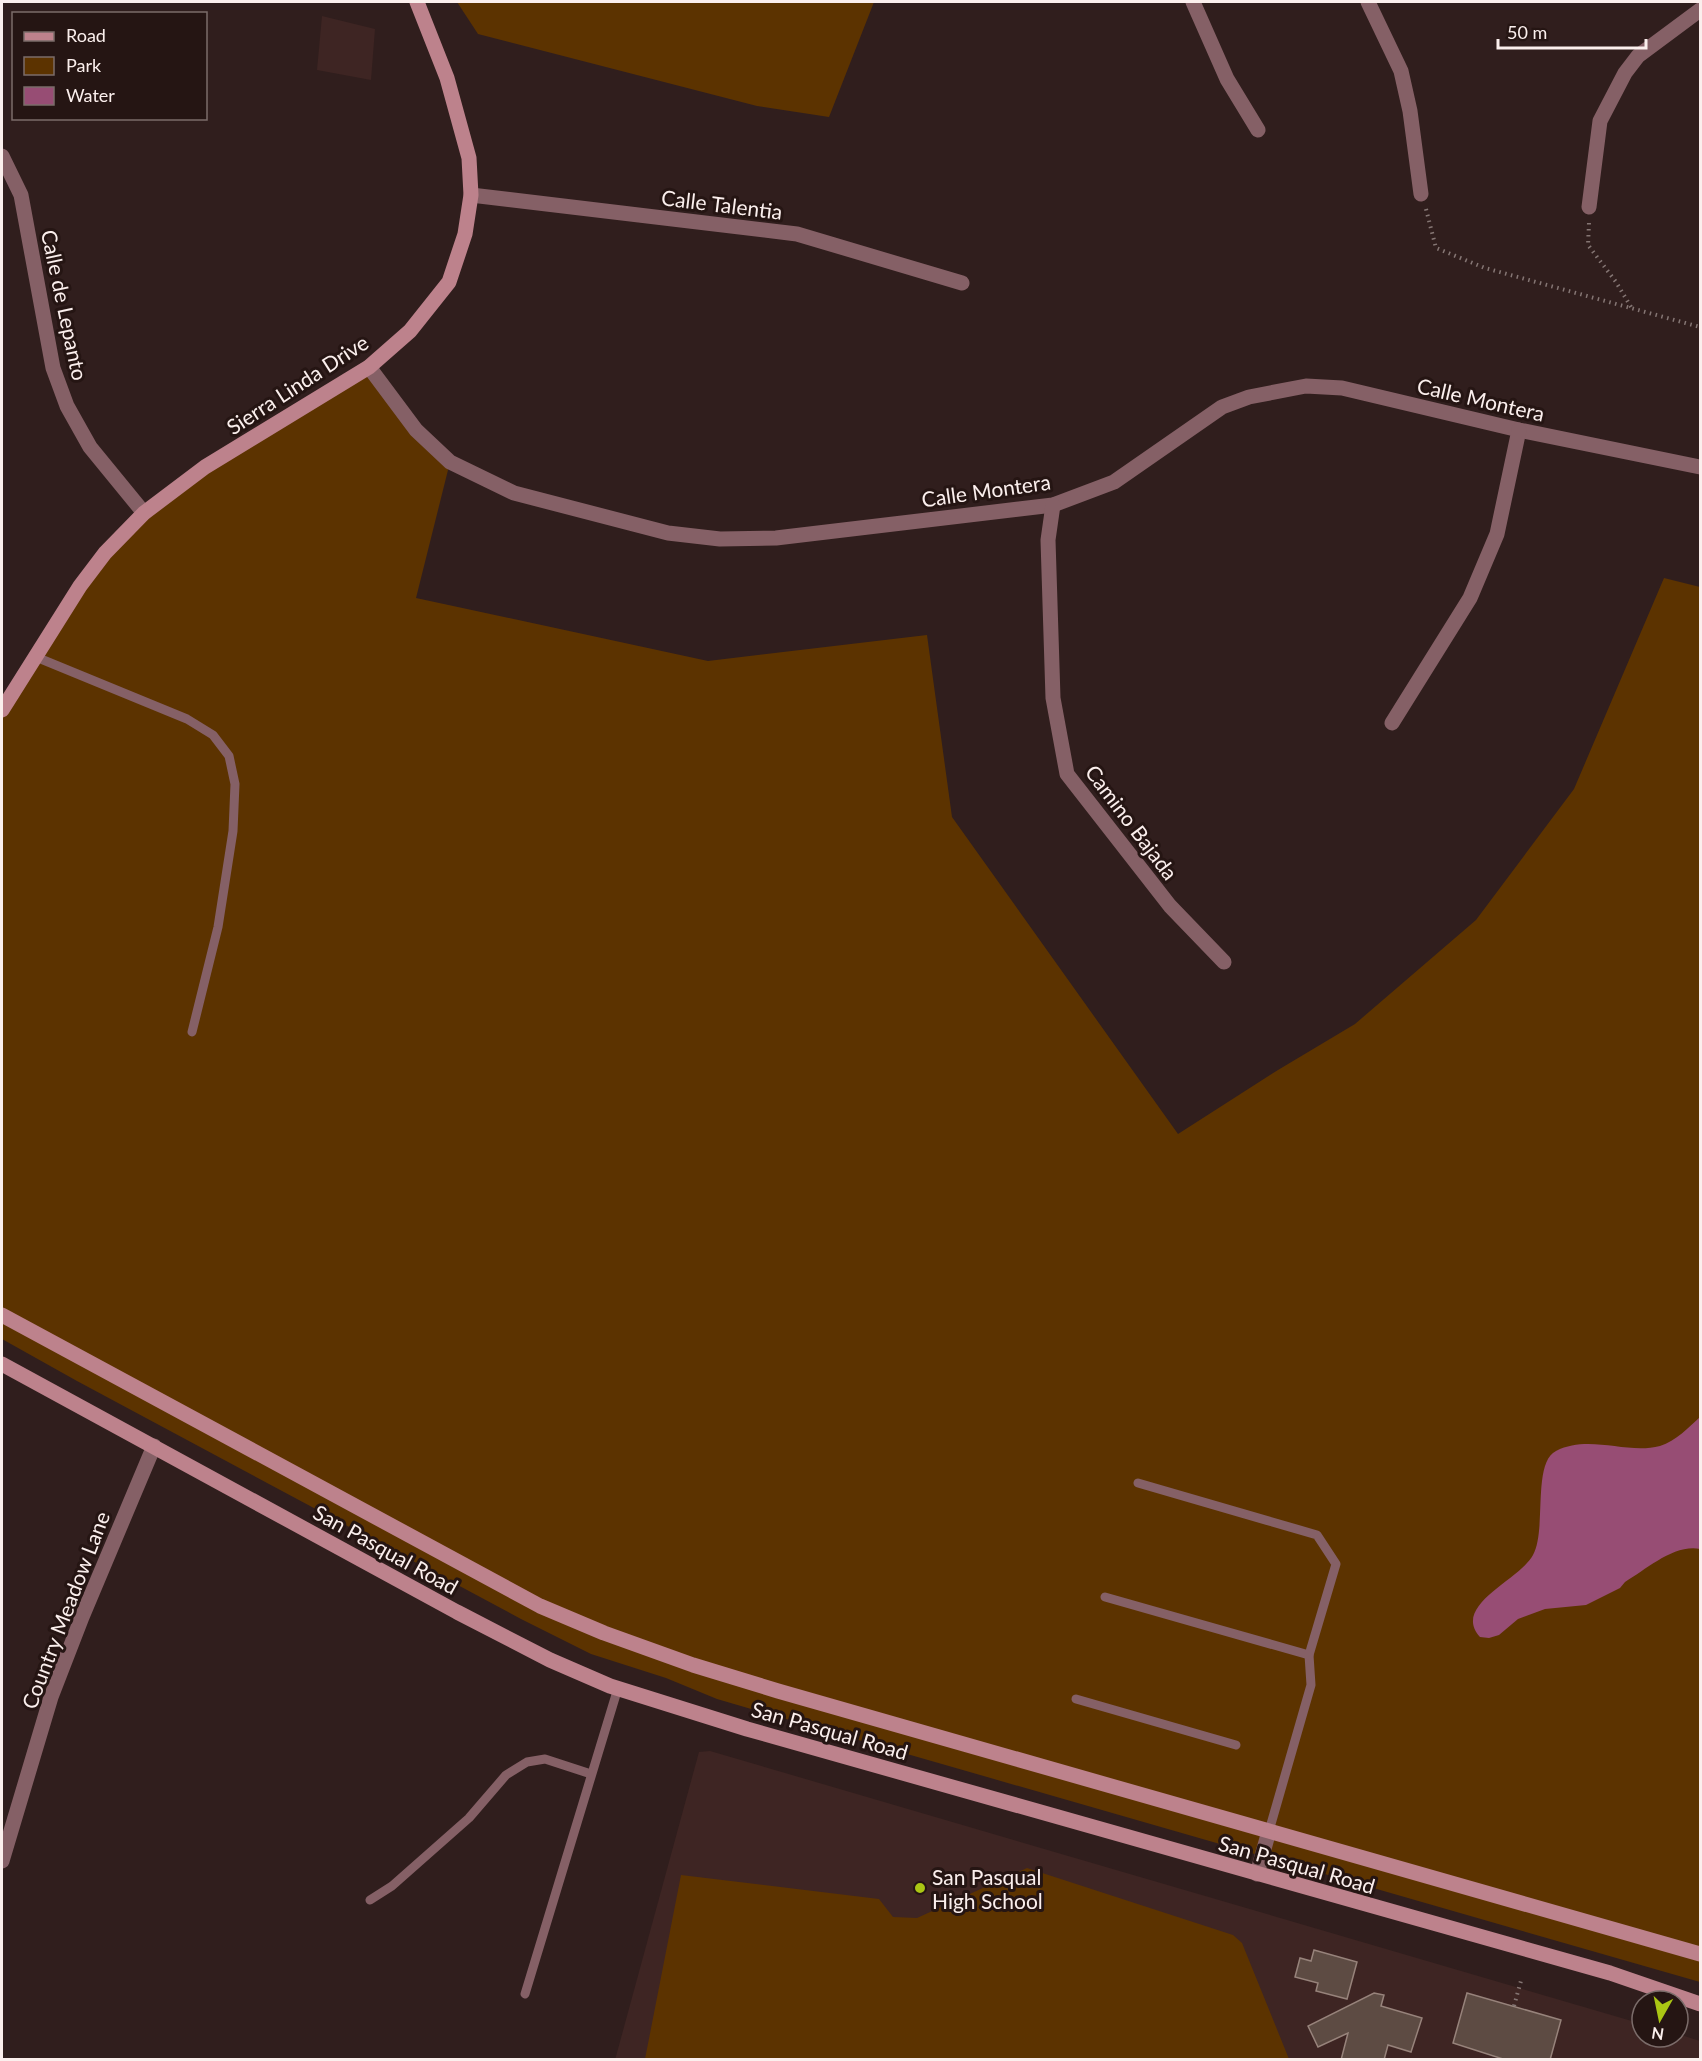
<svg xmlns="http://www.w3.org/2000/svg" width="1702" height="2061" font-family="Lato,sans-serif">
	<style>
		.built { fill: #3e2523 }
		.green { fill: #5c3300 }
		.water { fill: #974d74 }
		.building { fill: #5d4b43; stroke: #97837b; stroke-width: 1.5 }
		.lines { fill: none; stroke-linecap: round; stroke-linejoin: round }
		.path { stroke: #857674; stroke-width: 4; stroke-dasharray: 1.5 4.5; stroke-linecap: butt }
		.lane { stroke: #856066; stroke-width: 9 }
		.street { stroke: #856066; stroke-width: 15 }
		.secondary { stroke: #bd828c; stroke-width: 15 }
		.poi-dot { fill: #abc614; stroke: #251513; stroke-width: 2 }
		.labels { text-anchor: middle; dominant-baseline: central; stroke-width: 6; stroke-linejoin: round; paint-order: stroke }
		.street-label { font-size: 21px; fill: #fbefed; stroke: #251513 }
		.poi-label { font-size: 21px; fill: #fbefed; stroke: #251513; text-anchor: start }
	</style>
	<rect width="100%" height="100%" fill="#301e1d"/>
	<g class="built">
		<polygon points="322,16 375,29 371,80 317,70"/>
		<polygon points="710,1751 1642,2024 1642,2037 1678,2037 1678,2034 1700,2041 1700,2060 615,2060 699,1752"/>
	</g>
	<g class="green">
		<polygon points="457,2 874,2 829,117 757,106 478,34"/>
		<polygon points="369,367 450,462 416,598 708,661 927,635 952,817 1178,1134 1278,1070 1355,1024 1476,920 1574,789 1664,578 1700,587 1700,1982 848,1737 717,1699 666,1678 591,1654 521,1619 77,1381 2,1339 2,710 51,634 144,513"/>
		<polygon points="1027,1868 1233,1935 1242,1943 1289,2059 645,2059 681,1875 879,1899 893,1917 917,1918"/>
	</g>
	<path class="water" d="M1700,1417V1549C1674,1544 1647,1569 1625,1582L1620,1588L1586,1605L1545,1609L1518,1619L1499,1635L1489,1638L1480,1637C1451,1605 1520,1580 1533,1555C1547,1530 1532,1463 1556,1451C1590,1434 1627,1455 1660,1446C1676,1441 1689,1427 1700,1417Z"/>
	<g class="building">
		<polygon points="1314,1950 1357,1962 1347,1999 1316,1991 1318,1983 1295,1977 1300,1958 1311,1961"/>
		<polygon points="1374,1993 1384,1995 1381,2006 1422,2018 1411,2052 1388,2045 1384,2060 1341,2060 1348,2033 1318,2047 1308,2026"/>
		<polygon points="1467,1993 1561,2020 1550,2060 1506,2060 1453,2043"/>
	</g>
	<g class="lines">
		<g class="path">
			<polyline points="1426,209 1436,248 1485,268 1700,327"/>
			<polyline points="1589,223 1588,245 1616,282 1631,307"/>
			<polyline points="1514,2006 1522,1977"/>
		</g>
		<g class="lane">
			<polyline points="36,657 187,719 213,735 229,756 235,784 233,831 218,927 192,1032"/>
			<polyline points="1138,1483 1317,1535 1336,1564 1309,1655 1311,1685 1269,1831"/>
			<polyline points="1105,1597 1309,1655"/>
			<polyline points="1076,1699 1236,1745"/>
			<polyline points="370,1900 392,1886 469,1818 506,1775 527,1762 545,1759 591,1774"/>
			<polyline points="525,1994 618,1688"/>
		</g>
		<g class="street">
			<polyline points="1193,2 1227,79 1258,130"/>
			<polyline points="1368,2 1401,71 1410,111 1421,194"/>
			<polyline points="2,156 21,195 53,368 67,406 90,447 144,513"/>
			<polyline points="471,195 797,234 962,283"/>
			<polyline points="1589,207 1600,121 1625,73 1638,56 1700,10"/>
			<polyline points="369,367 416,430 450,462 514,493 668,533 720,539 776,538 1053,505 1114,482 1222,407 1249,397 1306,386 1342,388 1519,430 1700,467"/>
			<polyline points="1053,505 1048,540 1053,698 1067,774 1170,906 1224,962"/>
			<polyline points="1392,723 1470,598 1497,534 1519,430"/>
			<polyline points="2,1861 51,1697 82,1617 154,1446"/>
			<polyline points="1257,1874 1269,1831"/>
		</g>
		<g class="secondary">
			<polyline points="2,710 80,586 105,553 144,513 205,467 369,367 410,331 449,282 465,234 471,195 469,158 447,78 417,2"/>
			<polyline points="2,1315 540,1606 604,1633 693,1665 778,1691 1700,1954"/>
			<polyline points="2,1364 457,1612 550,1660 610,1686 747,1729 1610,1973 1700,2004"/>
		</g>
	</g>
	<circle class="poi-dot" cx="920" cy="1888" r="6"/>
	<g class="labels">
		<g class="street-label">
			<text transform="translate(722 204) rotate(7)">Calle Talentia</text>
			<text transform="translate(65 305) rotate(78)">Calle de Lepanto</text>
			<text transform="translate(297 384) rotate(-33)">Sierra Linda Drive</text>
			<text transform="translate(1481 399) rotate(13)">Calle Montera</text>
			<text transform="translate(986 490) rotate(-8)">Calle Montera</text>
			<text transform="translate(1132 822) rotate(53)">Camino Bajada</text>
			<text transform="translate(386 1549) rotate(29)">San Pasqual Road</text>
			<text transform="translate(65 1610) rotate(-69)">Country Meadow Lane</text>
			<text transform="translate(830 1730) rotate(16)">San Pasqual Road</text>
			<text transform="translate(1297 1864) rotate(16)">San Pasqual Road</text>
		</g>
		<g class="poi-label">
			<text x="932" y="1876">San Pasqual<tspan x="932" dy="24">High School</tspan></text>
		</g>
	</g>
	<rect width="1702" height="2061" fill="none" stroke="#fbefed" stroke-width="6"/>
	<rect x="12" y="12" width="195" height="108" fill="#251513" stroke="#7b6c6a" stroke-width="1.5"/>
	<rect x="24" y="32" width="30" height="9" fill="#bd828c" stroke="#7b6c6a" stroke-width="1.5"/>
	<text x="66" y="42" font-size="18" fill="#fbefed">Road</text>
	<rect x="24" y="57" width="30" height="18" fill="#5c3300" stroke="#7b6c6a" stroke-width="1.5"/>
	<text x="66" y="72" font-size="18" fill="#fbefed">Park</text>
	<rect x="24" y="87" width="30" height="18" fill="#974d74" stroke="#7b6c6a" stroke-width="1.5"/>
	<text x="66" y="102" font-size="18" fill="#fbefed">Water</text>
	<g transform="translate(1660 2019) rotate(189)"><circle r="28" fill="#251513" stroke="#7b6c6a" stroke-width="1.5"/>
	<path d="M0-4.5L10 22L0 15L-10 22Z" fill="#abc614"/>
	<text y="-9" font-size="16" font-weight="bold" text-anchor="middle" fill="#fbefed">N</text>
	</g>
	<path d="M1498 39v9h148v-9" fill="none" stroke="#fbefed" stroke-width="3"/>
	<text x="1507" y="39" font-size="18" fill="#fbefed" stroke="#251513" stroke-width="4.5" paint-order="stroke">50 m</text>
</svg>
